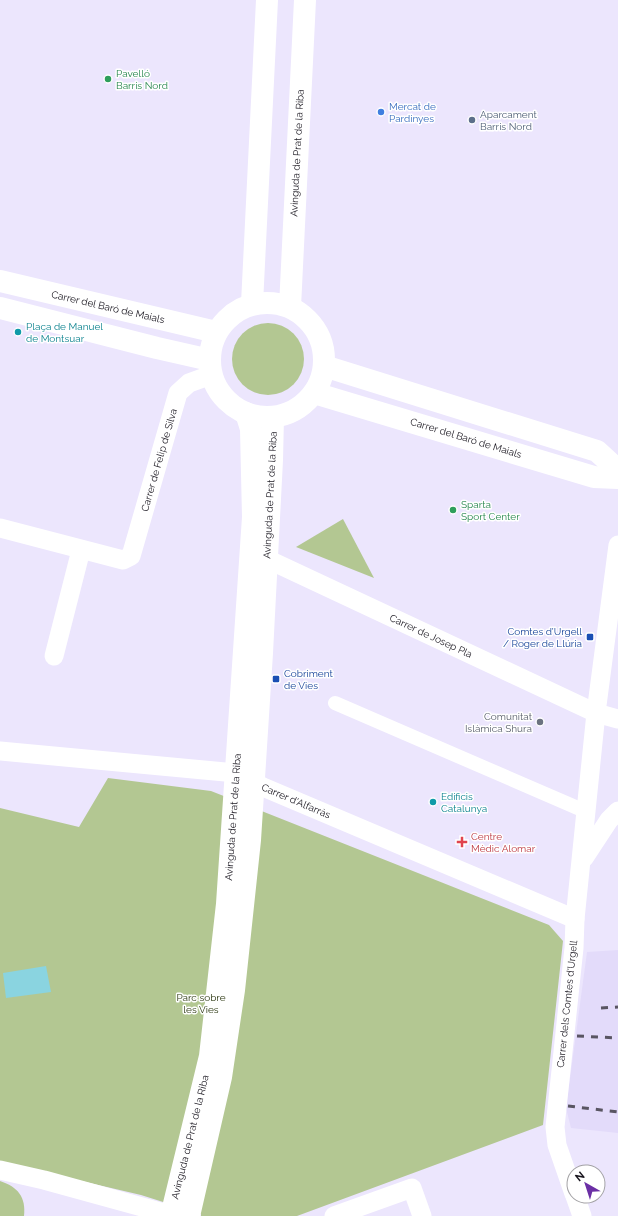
<svg xmlns="http://www.w3.org/2000/svg" width="618" height="1216" font-family="Raleway,sans-serif">
	<style>
		.built { fill: #e3dbfa }
		.green { fill: #b3c792 }
		.water { fill: #8ad4e0 }
		.lines { fill: none; stroke-linecap: round; stroke-linejoin: round }
		.pedestrian { stroke: #fff; stroke-width: 14 }
		.minor { stroke: #fff; stroke-width: 19 }
		.secondary { stroke: #fff; stroke-width: 22 }
		.rail { stroke: #595562; stroke-width: 3; stroke-dasharray: 7 7; stroke-linecap: butt }
		.leisure-dot { fill: #2e9e5b; stroke: #fff; stroke-width: 1.5 }
		.shop-dot { fill: #3f7fe0; stroke: #fff; stroke-width: 1.5 }
		.service-dot { fill: #5c6f8a; stroke: #fff; stroke-width: 1.5 }
		.culture-dot { fill: #0f9aa8; stroke: #fff; stroke-width: 1.5 }
		.transit-dot { fill: #1a4fb4; stroke: #fff; stroke-width: 1.5 }
		.worship-dot { fill: #6b7280; stroke: #fff; stroke-width: 1.5 }
		.health-dot { fill: #e0444e; stroke: #fff; stroke-width: 1.5 }
		.labels { text-anchor: middle; dominant-baseline: central; stroke-width: 3; stroke-linejoin: round; paint-order: stroke }
		.leisure-label { font-size: 10px; fill: #27864d; stroke: #fff; text-anchor: start }
		.shop-label { font-size: 10px; fill: #366cbe; stroke: #fff; text-anchor: start }
		.service-label { font-size: 10px; fill: #4e5e75; stroke: #fff; text-anchor: start }
		.street-label { font-size: 10px; fill: #19161f; stroke: #fff }
		.culture-label { font-size: 10px; fill: #0d838f; stroke: #fff; text-anchor: start }
		.transit-label { font-size: 10px; fill: #164399; stroke: #fff; text-anchor: end }
		.worship-label { font-size: 10px; fill: #5b616d; stroke: #fff; text-anchor: end }
		.health-label { font-size: 10px; fill: #be3a42; stroke: #fff; text-anchor: start }
		.park-label { font-size: 10px; fill: #2c3811; stroke: #fff }
	</style>
	<rect width="100%" height="100%" fill="#ece6fd"/>
	<polygon class="built" points="618,950 618,1133 571,1128 566,1108 587,952"/>
	<g class="green">
		<circle cx="268" cy="359" r="36"/>
		<polygon points="343,519 374,578 296,547"/>
		<polygon points="108,778 211,791 549,925 563,941 543,1125 297,1216 201,1216 201,1214 141,1195 0,1162 0,808 79,827"/>
		<path d="M0,1181C18,1187 26,1197 24,1216H0Z"/>
	</g>
	<polygon class="water" points="46,966 51,992 6,998 3,973"/>
	<g class="lines">
		<polyline class="pedestrian" points="335,703 587,812"/>
		<g class="minor">
			<polyline points="0,528 123,560 131,556 178,393 189,383 211,375"/>
			<polyline points="267,559 596,713 618,719"/>
			<polyline points="54,656 81,550"/>
			<polyline points="0,751 236,773 263,787 575,919"/>
			<polyline points="584,858 609,820 618,811"/>
			<polyline points="0,1170 44,1180 171,1215"/>
			<polyline points="574,1194 557,1145 555,1127 574,948 575,919 596,713 618,545"/>
			<polyline points="575,1196 582,1216"/>
			<polyline points="334,1216 412,1188 422,1216"/>
		</g>
		<g class="secondary">
			<polyline points="0,281 216,332"/>
			<circle cx="267" cy="360" r="57"/>
			<polyline points="252,304 267,0"/>
			<polyline points="290,307 305,0"/>
			<polyline points="0,308 157,348 210,360"/>
			<polyline points="324,366 597,451 618,470"/>
			<polyline points="314,393 594,477 618,478"/>
			<polyline points="171,1216 210,1056 227,904 253,517 251,429 246,413"/>
			<polyline points="189,1216 221,1077 234,990 250,840 262,653 272,460 273,417"/>
		</g>
		<g class="rail">
			<polyline points="601,1008 618,1007"/>
			<polyline points="577,1036 618,1038"/>
			<polyline points="568,1106 618,1112"/>
		</g>
	</g>
	<g class="leisure-dot">
		<circle cx="108" cy="79" r="4"/>
		<circle cx="453" cy="510" r="4"/>
	</g>
	<circle class="shop-dot" cx="381" cy="112" r="4"/>
	<circle class="service-dot" cx="472" cy="120" r="4"/>
	<g class="culture-dot">
		<circle cx="18" cy="332" r="4"/>
		<circle cx="433" cy="802" r="4"/>
	</g>
	<g class="transit-dot">
		<rect x="586" y="633" width="8" height="8" rx="2"/>
		<rect x="272" y="675" width="8" height="8" rx="2"/>
	</g>
	<circle class="worship-dot" cx="540" cy="722" r="4"/>
	<path class="health-dot" d="M460 836h4v4h4v4h-4v4h-4v-4h-4v-4h4z"/>
	<g class="labels">
		<g class="leisure-label">
			<text x="116" y="73">Pavelló<tspan x="116" dy="12">Barris Nord</tspan></text>
			<text x="461" y="504">Sparta<tspan x="461" dy="12">Sport Center</tspan></text>
		</g>
		<g class="shop-label">
			<text x="389" y="106">Mercat de<tspan x="389" dy="12">Pardinyes</tspan></text>
		</g>
		<g class="service-label">
			<text x="480" y="114">Aparcament<tspan x="480" dy="12">Barris Nord</tspan></text>
		</g>
		<g class="street-label">
			<text transform="translate(297 153) rotate(-87)">Avinguda de Prat de la Riba</text>
			<text transform="translate(108 307) rotate(13)">Carrer del Baró de Maials</text>
			<text transform="translate(466 438) rotate(17)">Carrer del Baró de Maials</text>
			<text transform="translate(159 460) rotate(-74)">Carrer de Felip de Silva</text>
			<text transform="translate(270 495) rotate(-87)">Avinguda de Prat de la Riba</text>
			<text transform="translate(431 636) rotate(25)">Carrer de Josep Pla</text>
			<text transform="translate(296 801) rotate(23)">Carrer d'Alfarràs</text>
			<text transform="translate(233 817) rotate(-86)">Avinguda de Prat de la Riba</text>
			<text transform="translate(567 1004) rotate(-84)">Carrer dels Comtes d'Urgell</text>
			<text transform="translate(190 1137) rotate(-76)">Avinguda de Prat de la Riba</text>
		</g>
		<g class="culture-label">
			<text x="26" y="326">Plaça de Manuel<tspan x="26" dy="12">de Montsuar</tspan></text>
			<text x="441" y="796">Edificis<tspan x="441" dy="12">Catalunya</tspan></text>
		</g>
		<g class="transit-label">
			<text x="582" y="631">Comtes d’Urgell<tspan x="582" dy="12">/ Roger de Llúria</tspan></text>
			<text x="284" y="673" text-anchor="start">Cobriment<tspan x="284" dy="12">de Vies</tspan></text>
		</g>
		<g class="worship-label">
			<text x="532" y="716">Comunitat<tspan x="532" dy="12">Islàmica Shura</tspan></text>
		</g>
		<g class="health-label">
			<text x="471" y="836">Centre<tspan x="471" dy="12">Mèdic Alomar</tspan></text>
		</g>
		<g class="park-label">
			<text x="201" y="997">Parc sobre<tspan x="201" dy="12">les Vies</tspan></text>
		</g>
	</g>
	<g transform="translate(586 1184) rotate(321)"><circle r="19" fill="#ffffff" stroke="#a3a2a5"/>
	<path d="M0-3L7 15L0 10L-7 15Z" fill="#6b2fa5"/>
	<text y="-6" font-size="11" font-weight="bold" text-anchor="middle" fill="#19161f">N</text>
	</g>
</svg>
